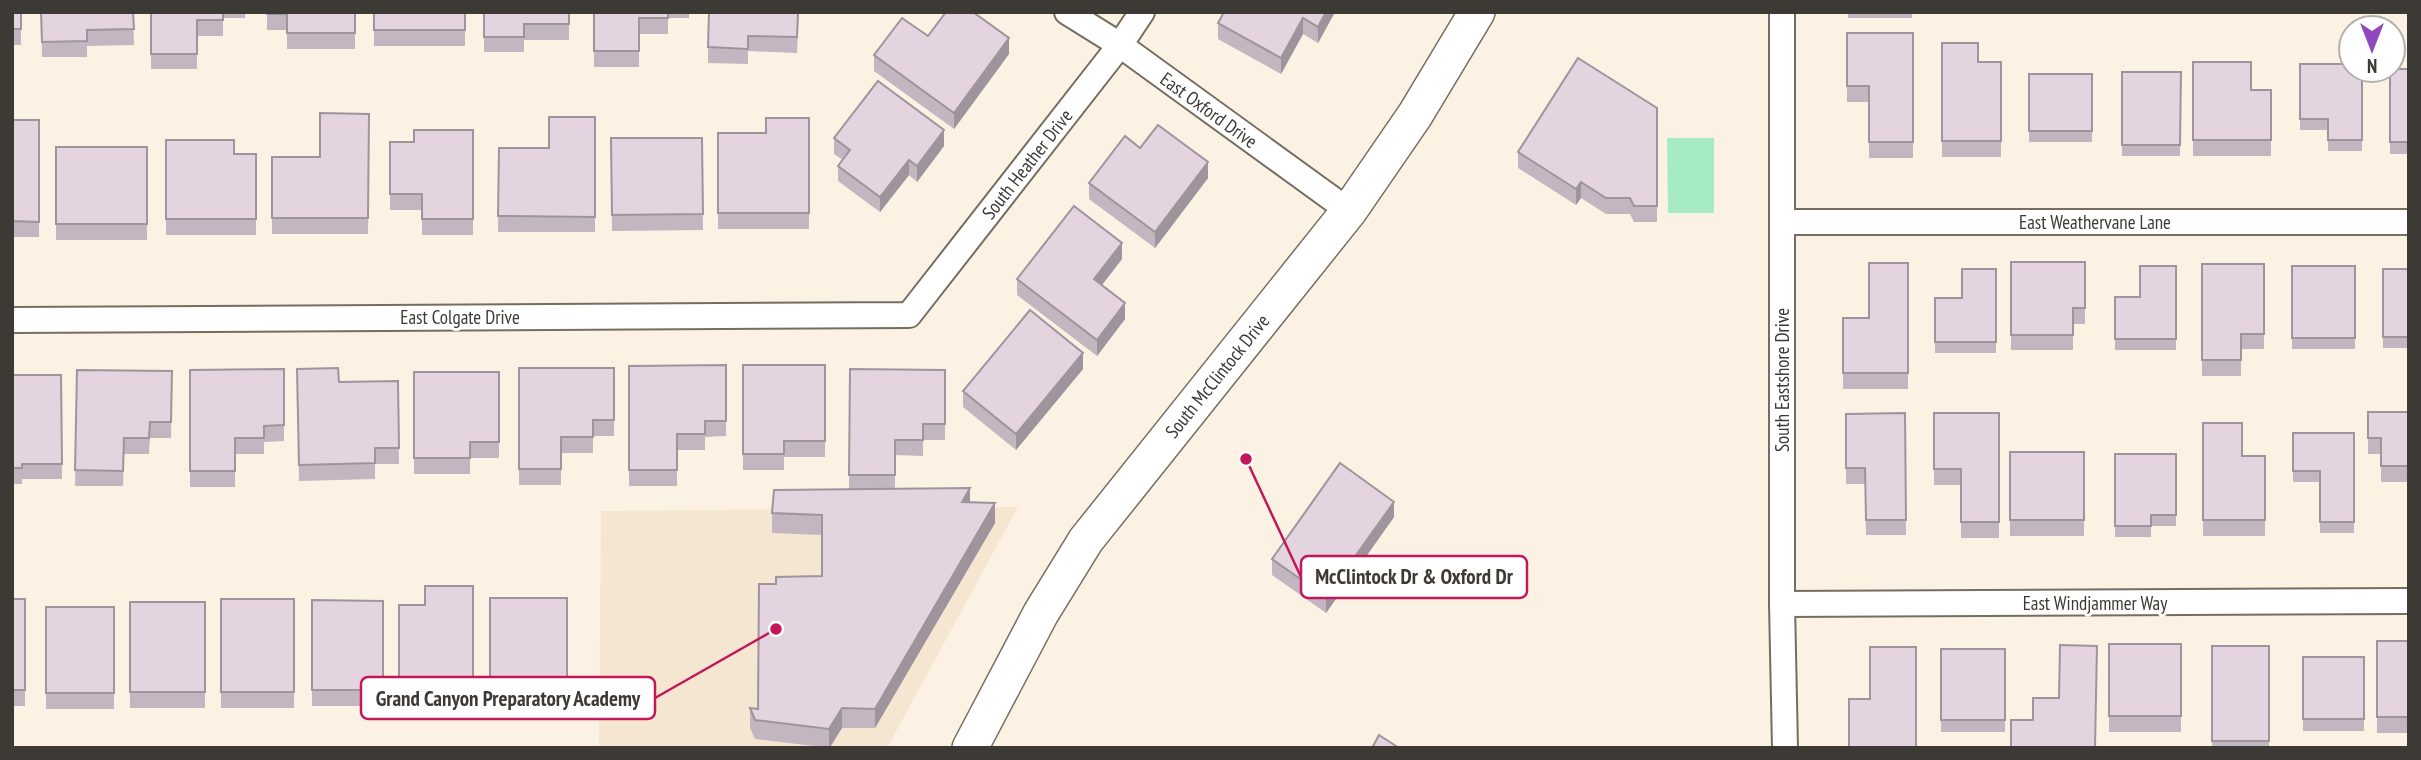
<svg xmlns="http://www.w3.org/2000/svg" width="2421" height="760" font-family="'PT Sans Narrow',sans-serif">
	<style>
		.built { fill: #f4e6d1 }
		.green { fill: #a7ebc3 }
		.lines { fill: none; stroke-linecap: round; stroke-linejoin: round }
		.minor-casing { stroke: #756d60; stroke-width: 28 }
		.secondary-casing { stroke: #756d60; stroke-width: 38 }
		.minor { stroke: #fff; stroke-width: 24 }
		.secondary { stroke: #fff; stroke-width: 35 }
		.wall { fill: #c3b6c0 }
		.shaded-wall { fill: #9f949c }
		.building { fill: #e3d4df; stroke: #9f949c; stroke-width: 2 }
		.labels { text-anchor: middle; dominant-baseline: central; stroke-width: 6; stroke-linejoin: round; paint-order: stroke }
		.street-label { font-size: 19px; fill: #3d3934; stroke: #fff }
		.leader { fill: none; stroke: #c2185b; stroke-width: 2.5 }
		.callout-dot { fill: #c2185b; stroke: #fff; stroke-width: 2.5 }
		.callout { fill: #fff; stroke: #c2185b; stroke-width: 2.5 }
		.callout-label { font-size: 21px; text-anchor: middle; font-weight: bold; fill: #3d3934 }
	</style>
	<rect width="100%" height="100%" fill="#fcf2e3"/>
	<polygon class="built" points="1018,507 887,748 599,748 601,511"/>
	<polygon class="green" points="1667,138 1714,138 1714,213 1668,213"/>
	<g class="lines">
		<g class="minor-casing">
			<g id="minor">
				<polyline points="1067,12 1120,45 1349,211"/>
				<polyline points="1782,12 1782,604 1785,748"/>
				<polyline points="1782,222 2409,222"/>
				<polyline points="12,320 909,315 1120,45 1142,12"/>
				<polyline points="1782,604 2409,601"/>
			</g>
		</g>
		<g class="secondary-casing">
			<polyline id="secondary" points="970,748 1041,613 1086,540 1349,211 1415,115 1477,12"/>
		</g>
		<use href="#minor" class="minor"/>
		<use href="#secondary" class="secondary"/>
	</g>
	<g class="wall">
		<rect x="12" y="12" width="9" height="33"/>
		<polygon points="41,12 133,12 134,45 87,46 87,57 42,57"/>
		<polygon points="151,12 245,12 245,18 223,18 223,36 197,36 197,69 151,69"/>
		<polygon points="267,12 355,12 355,49 287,49 287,30 267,30"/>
		<rect x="374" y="12" width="91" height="34"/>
		<polygon points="484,12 569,12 569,40 524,40 524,52 484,52"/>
		<polygon points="594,12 689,12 689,18 668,18 668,34 639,34 639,67 594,67"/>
		<polygon points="799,12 797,53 748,51 748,64 708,63 708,47"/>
		<polygon points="1335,12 1318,43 1303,34 1281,74 1218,39 1218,23"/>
		<rect x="1848" y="12" width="64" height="6"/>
		<rect x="2296" y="12" width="66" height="1"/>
		<polygon points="1847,33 1913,33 1913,158 1869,158 1869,102 1847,102"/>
		<polygon points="928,36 1009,54 954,129 874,71 874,55"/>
		<polygon points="1942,43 1978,62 2001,62 2001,157 1942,157"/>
		<polygon points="2193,62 2251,90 2271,90 2271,156 2193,156"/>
		<polygon points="2300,64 2362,70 2362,151 2328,151 2328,130 2300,130"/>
		<polygon points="2409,69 2409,154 2390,154 2390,70"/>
		<polygon points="2122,72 2181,72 2180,156 2122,156"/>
		<rect x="2029" y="74" width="63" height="68"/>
		<polygon points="1657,108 1657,222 1634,222 1630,214 1606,214 1581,198 1576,205 1518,168 1518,152"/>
		<polygon points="369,114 368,234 272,234 272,157 320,157"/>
		<polygon points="595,117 595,232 498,232 499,148 549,148"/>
		<polygon points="809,118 809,229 718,229 718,133 766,133"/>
		<rect x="12" y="120" width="27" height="117"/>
		<polygon points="473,130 473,235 422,235 422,210 390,210 390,142 414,142"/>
		<polygon points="611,138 702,138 703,230 612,231"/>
		<polygon points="834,138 944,146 917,182 909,175 880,212 838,181 838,166 843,160 834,154"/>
		<polygon points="166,140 234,154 256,154 256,235 166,235"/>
		<rect x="56" y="147" width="91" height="93"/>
		<polygon points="1140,148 1208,178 1155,248 1089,199 1089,183"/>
		<polygon points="1122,259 1102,285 1125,319 1097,356 1017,295 1017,279"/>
		<polygon points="2011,262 2085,262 2085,324 2073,324 2073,350 2011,350"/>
		<polygon points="1908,263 1908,389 1843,389 1843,318 1869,318"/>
		<polygon points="2202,264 2264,264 2264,349 2241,349 2241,376 2202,376"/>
		<polygon points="2176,266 2176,350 2115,350 2115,297 2140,297"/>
		<rect x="2292" y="266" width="63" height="83"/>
		<polygon points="1996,269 1996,353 1935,353 1935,298 1962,298"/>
		<rect x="2383" y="269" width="26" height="79"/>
		<polygon points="726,365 726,436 705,437 705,450 677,450 677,486 629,486 629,366"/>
		<polygon points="743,365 825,365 825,457 784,457 784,470 743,470"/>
		<polygon points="519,368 614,368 614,436 593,436 593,453 561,453 561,485 519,485"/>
		<polygon points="284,369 284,441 264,442 264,454 235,454 235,487 190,487 190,370"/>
		<polygon points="297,369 339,382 398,381 399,464 375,464 375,479 299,481"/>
		<polygon points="850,369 945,370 945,440 923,440 923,456 895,455 895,489 970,502 995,523 875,728 842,728 830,748 755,739 750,728 750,708 758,709 776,584 822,576 822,535 772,533 772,513 849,489"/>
		<polygon points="1083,369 1016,450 963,407 963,391"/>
		<polygon points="77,370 172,371 171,438 150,438 149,454 124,454 123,486 75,486"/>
		<polygon points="414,372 499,372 499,458 470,458 470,474 414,474"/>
		<polygon points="12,375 61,375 62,479 22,479 22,484 12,484"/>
		<polygon points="2368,412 2409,412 2409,482 2381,482 2381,454 2368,454"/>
		<polygon points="1905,413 1906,535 1866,535 1865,484 1846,484 1846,414"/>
		<polygon points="1934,413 1999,413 1999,538 1961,538 1961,485 1934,485"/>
		<polygon points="2203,423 2242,456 2265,456 2265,536 2203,536"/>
		<polygon points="2293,433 2354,433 2354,533 2320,533 2320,482 2293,482"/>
		<rect x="2010" y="452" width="74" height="84"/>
		<polygon points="2115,454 2176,454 2176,526 2151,526 2151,537 2115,537"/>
		<polygon points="1394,517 1326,613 1272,575 1272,559"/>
		<polygon points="473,586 473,706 399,706 399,605 425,605"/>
		<rect x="490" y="598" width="77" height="107"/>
		<rect x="12" y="599" width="13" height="107"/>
		<rect x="221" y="599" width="73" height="109"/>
		<polygon points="312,600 383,601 383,706 312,706"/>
		<rect x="130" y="602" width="75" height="106"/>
		<rect x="46" y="607" width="68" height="102"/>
		<rect x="2377" y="641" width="32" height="92"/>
		<rect x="2109" y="644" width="72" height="88"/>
		<rect x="2212" y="646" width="57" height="102"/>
		<rect x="1941" y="649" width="64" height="83"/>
		<rect x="2303" y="657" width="61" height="74"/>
	</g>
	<g class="shaded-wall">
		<polygon points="1326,12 1335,12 1318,43 1318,27"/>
		<polygon points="1303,18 1303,34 1281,74 1281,58"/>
		<polygon points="1009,38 1009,54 954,129 954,113"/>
		<polygon points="944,130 944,146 917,182 917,166"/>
		<polygon points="909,160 909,175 880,212 880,197"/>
		<polygon points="1208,162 1208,178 1155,248 1155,232"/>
		<polygon points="1581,182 1581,198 1576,205 1576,189"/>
		<polygon points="1122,243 1122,259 1094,295 1094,279"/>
		<polygon points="1125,303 1125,319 1097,356 1097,340"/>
		<polygon points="1083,353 1083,369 1016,450 1016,434"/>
		<polygon points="970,488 970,508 962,502"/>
		<polygon points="1394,502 1394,517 1326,613 1326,597"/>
		<polygon points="995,503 995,523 875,728 875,709"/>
		<polygon points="842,708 842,728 829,748 829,729"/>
	</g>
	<g class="building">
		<rect x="12" y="12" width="9" height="17"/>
		<polygon points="41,12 133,12 134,29 87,30 87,41 42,42"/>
		<polygon points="151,12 223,12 223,20 197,20 197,54 151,54"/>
		<polygon points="267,12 355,12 355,33 287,33 287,14 267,14"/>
		<rect x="374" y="12" width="91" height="18"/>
		<polygon points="484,12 569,12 569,24 524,24 524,37 484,37"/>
		<polygon points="594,12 668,12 668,18 639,18 639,51 594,51"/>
		<polygon points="709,12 798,12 797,37 748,36 748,49 708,47"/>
		<polygon points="946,12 973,12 1009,38 954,113 874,55 902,18 928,36"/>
		<polygon points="1224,12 1326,12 1318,27 1303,18 1281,58 1218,23"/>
		<polygon points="1847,33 1913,33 1913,142 1869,142 1869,86 1847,86"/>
		<polygon points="1942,43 1978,43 1978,62 2001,62 2001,141 1942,141"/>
		<polygon points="1578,58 1657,108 1657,206 1634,206 1630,198 1606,198 1581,182 1576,189 1518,152"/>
		<polygon points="2193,62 2251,62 2251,90 2271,90 2271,140 2193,140"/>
		<polygon points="2300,64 2351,64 2351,70 2362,70 2362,140 2328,140 2328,119 2300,119"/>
		<polygon points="2393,69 2409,69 2409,142 2390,142 2390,70 2393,70"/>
		<polygon points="2122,72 2181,72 2180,145 2122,145"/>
		<rect x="2029" y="74" width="63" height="57"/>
		<polygon points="878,81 944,130 917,166 909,160 880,197 838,166 850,150 834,138"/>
		<polygon points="320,113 369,114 368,218 272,218 272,157 320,157"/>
		<polygon points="549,117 595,117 595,217 498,216 499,148 549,148"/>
		<polygon points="766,118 809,118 809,213 718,213 718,133 766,133"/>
		<polygon points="12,120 39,120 39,222 12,221"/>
		<polygon points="1158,125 1208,162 1155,232 1089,183 1125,136 1140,148"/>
		<polygon points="414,130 473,130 473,219 422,219 422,194 390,194 390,142 414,142"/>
		<polygon points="611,138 702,138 703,214 612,215"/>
		<polygon points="166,140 234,140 234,154 256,154 256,219 166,219"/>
		<rect x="56" y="147" width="91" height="77"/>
		<polygon points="1074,206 1122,243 1094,279 1125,303 1097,340 1017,279"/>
		<polygon points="2011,262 2085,262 2085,308 2073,308 2073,335 2011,335"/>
		<polygon points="1869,263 1908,263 1908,373 1843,373 1843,318 1869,318"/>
		<polygon points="2202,264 2264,264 2264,334 2241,334 2241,360 2202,360"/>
		<polygon points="2140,266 2176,266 2176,339 2115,339 2115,297 2140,297"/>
		<rect x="2292" y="266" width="63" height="72"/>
		<polygon points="1962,269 1996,269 1996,342 1935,342 1935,298 1962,298"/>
		<rect x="2383" y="269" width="26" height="68"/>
		<polygon points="1030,310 1083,353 1016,434 963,391"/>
		<polygon points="726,365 726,421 705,421 705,434 677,434 677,470 629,470 629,366"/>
		<polygon points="743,365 825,365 825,441 784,441 784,454 743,454"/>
		<polygon points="338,368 339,382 398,381 399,448 375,448 375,463 299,465 297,369"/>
		<polygon points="519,368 614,368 614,420 593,420 593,437 561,437 561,469 519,469"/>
		<polygon points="284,369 284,425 264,426 264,438 235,438 235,471 190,471 190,370"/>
		<polygon points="850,369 945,370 945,424 923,424 923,440 895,440 895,475 849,475"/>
		<polygon points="77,370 172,371 171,422 150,422 149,438 124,438 123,471 75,470"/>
		<polygon points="414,372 499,372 499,442 470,442 470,458 414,458"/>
		<polygon points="12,375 61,375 62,464 22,464 22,468 12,468"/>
		<polygon points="2368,412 2409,412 2409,466 2381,466 2381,438 2368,438"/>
		<polygon points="1905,413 1906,520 1866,520 1865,468 1846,468 1846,414"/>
		<polygon points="1934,413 1999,413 1999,522 1961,522 1961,469 1934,469"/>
		<polygon points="2203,423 2242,423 2242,456 2265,456 2265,520 2203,520"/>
		<polygon points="2293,433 2354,433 2354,522 2320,522 2320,471 2293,471"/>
		<rect x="2010" y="452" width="74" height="68"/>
		<polygon points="2115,454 2176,454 2176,515 2151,515 2151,526 2115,526"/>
		<polygon points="1340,463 1394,502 1326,597 1272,559"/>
		<polygon points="970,488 962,502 995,503 875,709 842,708 829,729 755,720 750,708 758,709 759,584 776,584 776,577 822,576 822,515 772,513 774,490"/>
		<polygon points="425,586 473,586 473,690 399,690 399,605 425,605"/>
		<rect x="490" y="598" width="77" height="91"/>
		<rect x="12" y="599" width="13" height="91"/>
		<rect x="221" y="599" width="73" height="93"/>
		<polygon points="312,600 383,601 383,690 312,690"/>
		<rect x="130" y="602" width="75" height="90"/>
		<rect x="46" y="607" width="68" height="86"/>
		<rect x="2377" y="641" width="32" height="76"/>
		<rect x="2109" y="644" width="72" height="72"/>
		<polygon points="2060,645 2097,646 2095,748 2011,748 2011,720 2033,720 2033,698 2059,698"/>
		<rect x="2212" y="646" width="57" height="95"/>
		<polygon points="1870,647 1916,647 1916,748 1849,748 1849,699 1870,699"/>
		<rect x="1941" y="649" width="64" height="71"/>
		<rect x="2303" y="657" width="61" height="62"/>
		<polygon points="1379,735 1399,748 1372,748"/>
	</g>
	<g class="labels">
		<g class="street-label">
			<text transform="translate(1209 110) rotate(36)">East Oxford Drive</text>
			<text transform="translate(1027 164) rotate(-52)">South Heather Drive</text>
			<text x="2095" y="222">East Weathervane Lane</text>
			<text x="460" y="317">East Colgate Drive</text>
			<text transform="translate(1217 376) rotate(-51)">South McClintock Drive</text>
			<text transform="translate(1782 380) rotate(-90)">South Eastshore Drive</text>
			<text x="2095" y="603">East Windjammer Way</text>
		</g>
	</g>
	<path class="leader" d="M1246 459L1301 577M776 629L655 698"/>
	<g class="callout-dot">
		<circle cx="1246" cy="459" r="7"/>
		<circle cx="776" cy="629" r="7"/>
	</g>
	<g class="callout">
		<rect x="1301" y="556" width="226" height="42" rx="7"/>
		<rect x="361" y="677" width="294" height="42" rx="7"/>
	</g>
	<g class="callout-label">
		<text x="1414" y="584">McClintock Dr &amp; Oxford Dr</text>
		<text x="508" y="706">Grand Canyon Preparatory Academy</text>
	</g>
	<rect width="2421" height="760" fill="none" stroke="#3d3934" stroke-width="28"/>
	<g transform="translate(2372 49) rotate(180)"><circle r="33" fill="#ffffff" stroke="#b1b0ae" stroke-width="2"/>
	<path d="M0-5L12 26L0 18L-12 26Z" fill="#8f49bd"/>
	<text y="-10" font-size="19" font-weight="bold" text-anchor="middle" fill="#3d3934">N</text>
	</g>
</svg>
